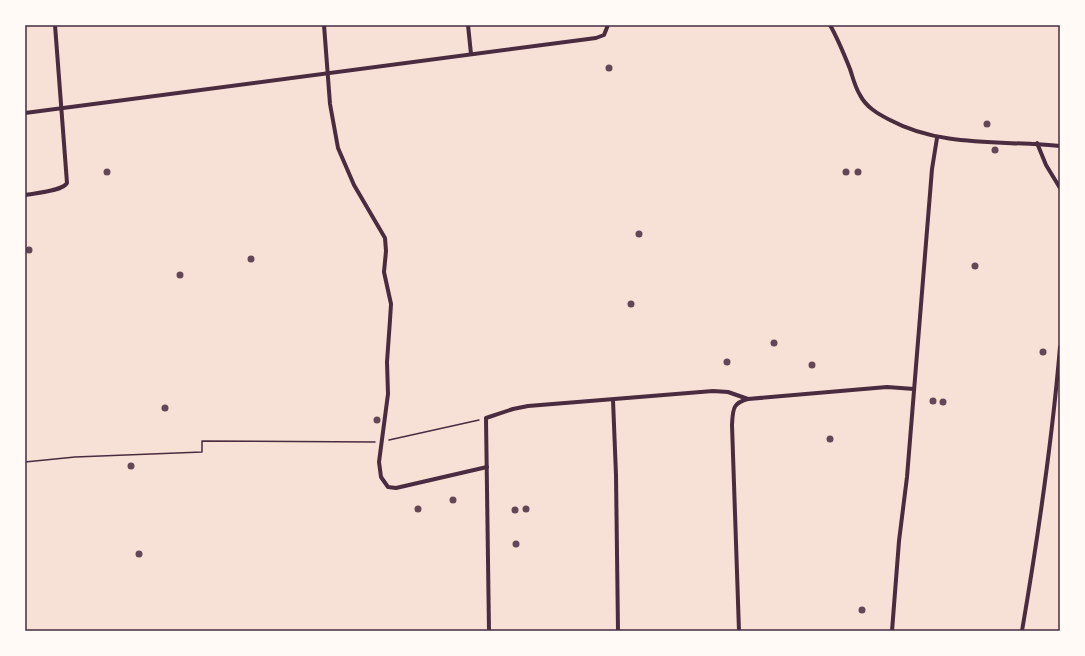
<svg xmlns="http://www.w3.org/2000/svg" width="1085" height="656" font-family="'Varela Round',sans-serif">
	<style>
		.building { fill: #644757 }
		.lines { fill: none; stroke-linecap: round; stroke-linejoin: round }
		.path { stroke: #4a2c40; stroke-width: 1.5 }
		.minor { stroke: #4a2c40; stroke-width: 4 }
		.neatline { fill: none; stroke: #4a2c40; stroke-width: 1.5 }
	</style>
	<rect width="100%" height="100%" fill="#f7e1d7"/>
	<g class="building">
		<circle cx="609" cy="68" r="3.5"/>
		<circle cx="987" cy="124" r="3.5"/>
		<circle cx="995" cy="150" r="3.5"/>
		<circle cx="846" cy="172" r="3.5"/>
		<circle cx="107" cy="172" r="3.5"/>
		<circle cx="858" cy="172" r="3.5"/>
		<circle cx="639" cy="234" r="3.5"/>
		<circle cx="29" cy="250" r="3.5"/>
		<circle cx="251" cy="259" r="3.5"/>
		<circle cx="975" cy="266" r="3.5"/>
		<circle cx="180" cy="275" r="3.5"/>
		<circle cx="631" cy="304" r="3.5"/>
		<circle cx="774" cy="343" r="3.5"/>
		<circle cx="1043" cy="352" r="3.5"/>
		<circle cx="727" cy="362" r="3.5"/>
		<circle cx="812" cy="365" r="3.5"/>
		<circle cx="933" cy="401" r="3.5"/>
		<circle cx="943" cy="402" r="3.5"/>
		<circle cx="165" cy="408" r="3.5"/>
		<circle cx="377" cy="420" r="3.5"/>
		<circle cx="830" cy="439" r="3.5"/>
		<circle cx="131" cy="466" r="3.5"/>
		<circle cx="453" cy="500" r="3.5"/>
		<circle cx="418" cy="509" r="3.5"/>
		<circle cx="526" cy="509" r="3.5"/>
		<circle cx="515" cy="510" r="3.5"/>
		<circle cx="516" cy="544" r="3.5"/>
		<circle cx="139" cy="554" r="3.5"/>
		<circle cx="862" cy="610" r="3.5"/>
	</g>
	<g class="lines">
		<g class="path">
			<polyline points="389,440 479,420"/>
			<polyline points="25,462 75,457 202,452 202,441 375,442"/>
		</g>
		<g class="minor">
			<polyline points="324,25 330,104 338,148 354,185 385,238 386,251 384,272 391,304 390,320 387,362 388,394 379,462 381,477 388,487 396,488 487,467"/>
			<polyline points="468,25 471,54"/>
			<path d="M830,25C838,39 844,54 850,69C853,78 855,87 860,95C866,107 878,114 890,120C942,148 1003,140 1060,146"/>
			<polyline points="25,113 596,38 604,35 608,25"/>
			<polyline points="1037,143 1046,165 1060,188"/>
			<path d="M25,195C35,193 63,191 67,183L55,25"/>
			<polyline points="613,400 616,475 618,631"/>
			<polyline points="489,631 486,418 513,409 528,406 713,391 728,392 748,399"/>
			<path d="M739,631L732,425C733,410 732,403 748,399L887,387L914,389"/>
			<polyline points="892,631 899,541 907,477 932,169 937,138"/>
			<path d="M1022,631C1038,537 1052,442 1060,347"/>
		</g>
	</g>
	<rect width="1085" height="656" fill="none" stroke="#fffaf5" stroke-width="52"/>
	<rect x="26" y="26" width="1033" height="604" class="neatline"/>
</svg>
